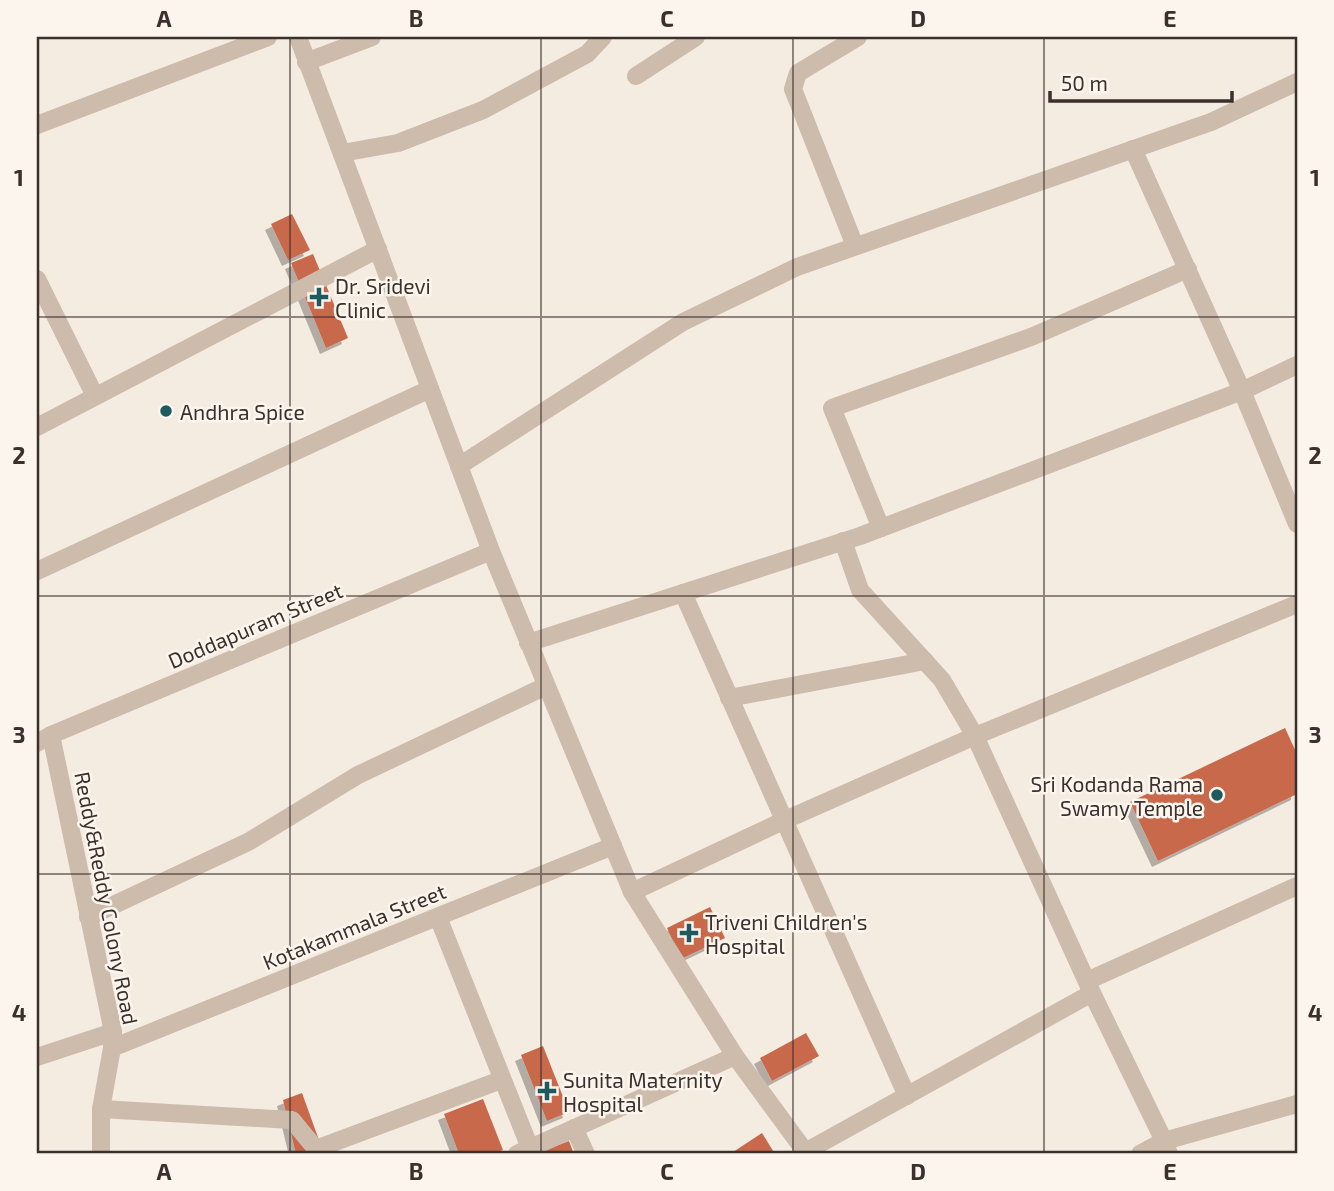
<svg xmlns="http://www.w3.org/2000/svg" width="1334" height="1191" font-family="'Exo 2',sans-serif">
	<style>
		.building { fill: #c8694b; filter: url(#shadow) }
		.lines { fill: none; stroke-linecap: round; stroke-linejoin: round }
		.minor { stroke: #cdbbac; stroke-width: 18 }
		.tertiary { stroke: #cdbbac; stroke-width: 18 }
		.grid { fill: none; stroke: #3b302b; stroke-width: 2; stroke-opacity: 0.55 }
		.poi-dot { fill: #1f5a5e; stroke: #fbf5ee; stroke-width: 2.5 }
		.labels { text-anchor: middle; dominant-baseline: central; stroke-width: 5; stroke-linejoin: round; paint-order: stroke }
		.poi-label { font-size: 21px; fill: #3b302b; stroke: #fbf5ee; text-anchor: start }
		.street-label { font-size: 21px; fill: #3b302b; stroke: #fbf5ee }
		.neatline { fill: none; stroke: #3b302b; stroke-width: 2.5 }
		.grid-label { font-size: 23px; text-anchor: middle; font-weight: bold; fill: #3b302b }
	</style>
	<defs>
		<filter id="shadow"><feDropShadow dx="-6" dy="6" stdDeviation="0" flood-color="#0004"/></filter>
	</defs>
	<rect width="100%" height="100%" fill="#f4ebe1"/>
	<g class="building">
		<polygon points="292,214 310,250 288,260 271,224"/>
		<polygon points="313,254 348,338 326,348 291,263"/>
		<polygon points="1285,728 1297,754 1297,794 1158,861 1130,802"/>
		<polygon points="710,907 725,938 681,959 667,928"/>
		<polygon points="806,1033 819,1056 772,1081 760,1058"/>
		<polygon points="543,1046 569,1112 547,1121 521,1055"/>
		<polygon points="302,1093 324,1154 296,1154 283,1100"/>
		<polygon points="483,1099 503,1150 492,1154 459,1154 444,1114"/>
		<polygon points="762,1133 775,1154 730,1154"/>
		<polygon points="569,1141 574,1154 534,1154"/>
	</g>
	<g class="lines">
		<g class="minor">
			<polyline points="306,62 372,37"/>
			<polyline points="636,76 696,37"/>
			<polyline points="37,125 268,37"/>
			<polyline points="1133,149 1242,391 1297,524"/>
			<polyline points="342,153 398,143 483,110 587,54 603,37"/>
			<polyline points="855,246 793,89 798,73 858,37"/>
			<polyline points="37,279 95,396"/>
			<polyline points="37,427 378,249"/>
			<polyline points="459,466 683,322 797,267 1211,122 1297,82"/>
			<polyline points="881,528 832,408 1031,337 1188,269"/>
			<polyline points="843,541 860,590 942,680 975,736 1092,993 1164,1141 1140,1154"/>
			<polyline points="37,571 430,389"/>
			<polyline points="683,593 907,1096"/>
			<polyline points="528,643 860,536 1242,391 1297,365"/>
			<polyline points="729,698 925,661"/>
			<polyline points="51,735 113,1032 112,1048 101,1109 101,1154"/>
			<polyline points="37,743 51,735 491,551"/>
			<polyline points="632,892 783,821 975,736 1297,604"/>
			<polyline points="88,917 248,842 358,775 546,686"/>
			<polyline points="438,917 530,1148"/>
			<polyline points="1087,981 1297,886"/>
			<polyline points="112,1048 613,846"/>
			<polyline points="37,1057 113,1032"/>
			<polyline points="101,1109 292,1120 316,1149 316,1154"/>
			<polyline points="574,1128 586,1154"/>
			<polyline points="316,1149 501,1080"/>
			<polyline points="805,1152 1092,993"/>
			<polyline points="517,1154 735,1056"/>
			<polyline points="1169,1154 1164,1141 1297,1104"/>
		</g>
		<polyline class="tertiary" points="298,37 491,551 632,892 735,1056 807,1154"/>
	</g>
	<path class="grid" d="M290,37V1154M541,37V1154M793,37V1154M1044,37V1154M37,317H1297M37,596H1297M37,874H1297"/>
	<g class="poi-dot">
		<path d="M315.5 286.5h7v7h7v7h-7v7h-7v-7h-7v-7h7z"/>
		<circle cx="166" cy="411" r="7"/>
		<circle cx="1217" cy="795" r="7"/>
		<path d="M685.5 922.5h7v7h7v7h-7v7h-7v-7h-7v-7h7z"/>
		<path d="M543.5 1080.5h7v7h7v7h-7v7h-7v-7h-7v-7h7z"/>
	</g>
	<g class="labels">
		<g class="poi-label">
			<text x="335" y="285">Dr. Sridevi<tspan x="335" dy="24">Clinic</tspan></text>
			<text x="180" y="411">Andhra Spice</text>
			<text x="1203" y="783" text-anchor="end">Sri Kodanda Rama<tspan x="1203" dy="24">Swamy Temple</tspan></text>
			<text x="705" y="921">Triveni Children's<tspan x="705" dy="24">Hospital</tspan></text>
			<text x="563" y="1079">Sunita Maternity<tspan x="563" dy="24">Hospital</tspan></text>
		</g>
		<g class="street-label">
			<text transform="translate(255 625) rotate(-23)">Doddapuram Street</text>
			<text transform="translate(107 898) rotate(79)">Reddy&amp;Reddy Colony Road</text>
			<text transform="translate(354 926) rotate(-22)">Kotakammala Street</text>
		</g>
	</g>
	<rect width="1334" height="1191" fill="none" stroke="#fbf5ee" stroke-width="77"/>
	<path d="M1050 91v10h182v-10" fill="none" stroke="#3b302b" stroke-width="3.5"/>
	<text x="1061" y="91" font-size="21" fill="#3b302b" stroke="#fbf5ee" stroke-width="5" paint-order="stroke">50 m</text>
	<rect x="38" y="38" width="1258" height="1114" class="neatline"/>
	<g class="grid-label">
		<text x="164" y="27">A</text>
		<text x="416" y="27">B</text>
		<text x="667" y="27">C</text>
		<text x="918" y="27">D</text>
		<text x="1170" y="27">E</text>
		<text x="19" y="186">1</text>
		<text x="1315" y="186">1</text>
		<text x="19" y="464">2</text>
		<text x="1315" y="464">2</text>
		<text x="19" y="743">3</text>
		<text x="1315" y="743">3</text>
		<text x="19" y="1021">4</text>
		<text x="1315" y="1021">4</text>
		<text x="164" y="1180">A</text>
		<text x="416" y="1180">B</text>
		<text x="667" y="1180">C</text>
		<text x="918" y="1180">D</text>
		<text x="1170" y="1180">E</text>
	</g>
</svg>
